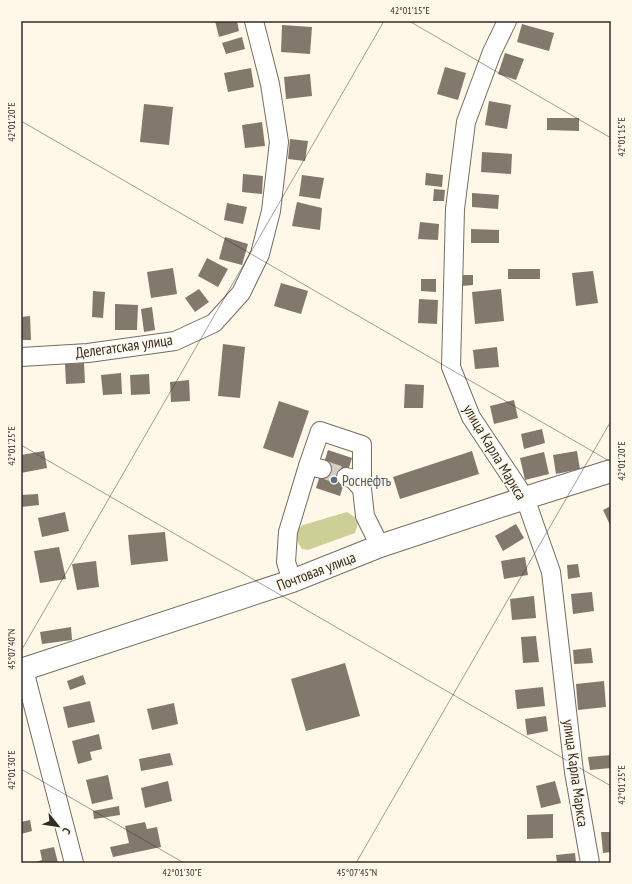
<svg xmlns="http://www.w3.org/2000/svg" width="632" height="884" font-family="'PT Sans Narrow',sans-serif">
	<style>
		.green { fill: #ccd096 }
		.building { fill: #83786c }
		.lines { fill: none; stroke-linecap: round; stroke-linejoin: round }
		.minor-tunnel { stroke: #d6cfc2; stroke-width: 18; stroke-dasharray: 18 9; stroke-linecap: butt }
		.minor-casing { stroke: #746e61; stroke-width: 20 }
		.major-casing { stroke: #746e61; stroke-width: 24 }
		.minor { stroke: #fff; stroke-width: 18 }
		.major { stroke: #fff; stroke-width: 22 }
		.ticks { fill: none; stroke: #302d28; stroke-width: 1; stroke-opacity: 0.45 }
		.service-dot { fill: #5c6f8a; stroke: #fff7e8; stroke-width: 1.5 }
		.labels { text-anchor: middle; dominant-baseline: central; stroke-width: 3; stroke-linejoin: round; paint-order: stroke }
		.street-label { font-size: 15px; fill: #302d28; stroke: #fff7e8 }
		.service-label { font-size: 15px; fill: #4e5e75; stroke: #fff7e8; text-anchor: start }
		.neatline { fill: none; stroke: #302d28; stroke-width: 1.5 }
		.ticks-label { font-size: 10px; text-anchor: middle; fill: #302d28 }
	</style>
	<rect width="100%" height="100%" fill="#fff7e8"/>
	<path class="green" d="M347,512L356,518L358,523L355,533L308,550L302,549C296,540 293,533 303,525Z"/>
	<g class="building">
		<polygon points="215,21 237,21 239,31 219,37"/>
		<polygon points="522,24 554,33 549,51 517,42"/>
		<polygon points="282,25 312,27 310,54 281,52"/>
		<polygon points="242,37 245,49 226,54 222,43"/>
		<polygon points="505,53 524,59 516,80 498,74"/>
		<polygon points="445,67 466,73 458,100 437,94"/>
		<polygon points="251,68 254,87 228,92 224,73"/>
		<polygon points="310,74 312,96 286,99 284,77"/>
		<polygon points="489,101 511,105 507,129 485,125"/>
		<polygon points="144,104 173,107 169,145 140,142"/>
		<polygon points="547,118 579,118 579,131 547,130"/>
		<polygon points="262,122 265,146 245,148 242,125"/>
		<polygon points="290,139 308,141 305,161 288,159"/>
		<polygon points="482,152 512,154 511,174 481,172"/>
		<polygon points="426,173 443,175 442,187 425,185"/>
		<polygon points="243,174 263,176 262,194 242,192"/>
		<polygon points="302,175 324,178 320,199 299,196"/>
		<polygon points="434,189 445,190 444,201 433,201"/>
		<polygon points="472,193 499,195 498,209 472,207"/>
		<polygon points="297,202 322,208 320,230 292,226"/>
		<polygon points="227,203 247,207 243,224 224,220"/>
		<polygon points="420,222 439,224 438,240 418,239"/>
		<polygon points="471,229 499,230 499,243 471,243"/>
		<polygon points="225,237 248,244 242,265 219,259"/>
		<polygon points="207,258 228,269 218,287 198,276"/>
		<polygon points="173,268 177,294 151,298 147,272"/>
		<rect x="508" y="269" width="32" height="10"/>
		<polygon points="593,271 598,303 576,306 572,273"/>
		<polygon points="462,275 473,275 473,285 462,286"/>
		<polygon points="421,279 436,279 436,292 421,291"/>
		<polygon points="281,283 308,291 301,314 274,306"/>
		<polygon points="199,289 209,302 195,312 185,298"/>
		<polygon points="501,289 504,321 475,324 472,292"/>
		<polygon points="93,291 105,292 103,318 92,317"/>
		<polygon points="419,299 438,300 437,324 418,323"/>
		<polygon points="115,304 138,305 137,330 115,330"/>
		<polygon points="152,307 155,330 144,332 141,309"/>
		<polygon points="30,316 31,340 21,340 21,317"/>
		<polygon points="223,344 245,347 240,398 218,396"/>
		<polygon points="497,347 499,367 475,369 473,350"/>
		<polygon points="84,363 85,383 66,384 65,364"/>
		<polygon points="121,373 122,394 103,395 101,375"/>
		<polygon points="149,374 150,394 131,395 130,375"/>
		<polygon points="189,380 190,401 171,402 170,382"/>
		<polygon points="405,384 424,385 423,408 404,408"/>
		<polygon points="514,400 518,418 494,424 490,406"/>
		<polygon points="279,401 309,411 293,458 263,448"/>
		<polygon points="542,429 545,443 524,449 521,434"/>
		<polygon points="328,450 352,458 340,496 316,488"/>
		<polygon points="44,451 47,468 21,473 21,455"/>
		<polygon points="472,451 479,474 400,499 393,477"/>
		<polygon points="577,451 580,469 556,474 553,455"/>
		<polygon points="544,452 549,474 525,480 520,458"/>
		<polygon points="38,494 39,505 21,507 21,495"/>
		<polygon points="611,506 611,527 603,510"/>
		<polygon points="65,512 69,531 42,537 38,518"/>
		<polygon points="516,524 524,538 503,551 495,536"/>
		<polygon points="165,532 168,561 131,565 128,535"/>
		<polygon points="59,547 66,579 40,583 34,551"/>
		<polygon points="525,557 528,575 504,579 501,561"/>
		<polygon points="96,561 99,587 77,590 72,564"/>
		<polygon points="578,564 580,577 568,579 567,565"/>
		<polygon points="592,592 594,611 573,614 571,594"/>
		<polygon points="534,596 536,618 512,620 510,599"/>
		<polygon points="71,627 72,640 42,644 40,632"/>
		<polygon points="536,636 539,662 523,663 521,637"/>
		<polygon points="591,648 593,663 574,664 573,650"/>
		<polygon points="345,663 360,716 306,731 291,679"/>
		<polygon points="83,675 86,684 70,690 67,681"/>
		<polygon points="604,681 606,707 578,710 576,684"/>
		<polygon points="543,687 545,706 517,709 515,690"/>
		<polygon points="90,701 95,722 68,728 63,707"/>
		<polygon points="174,703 178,724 152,730 147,709"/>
		<polygon points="546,716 548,731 527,735 525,719"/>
		<polygon points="99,734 102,749 90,752 92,760 78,764 72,741"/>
		<polygon points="170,753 173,765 141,771 139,759"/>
		<polygon points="611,755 611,768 590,770 588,757"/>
		<polygon points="108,775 113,799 92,804 86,780"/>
		<polygon points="168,781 172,801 145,808 141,788"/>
		<polygon points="555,781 561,803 541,808 536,786"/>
		<polygon points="119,806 120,815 94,819 93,811"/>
		<polygon points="553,814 553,838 527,839 527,815"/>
		<polygon points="30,820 32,831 21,834 21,822"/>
		<polygon points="145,822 147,829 157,827 161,847 113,857 110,847 129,843 125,826"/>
		<polygon points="601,832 611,832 611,852 603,853"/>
		<polygon points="54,847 58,863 32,863 42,860 40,850"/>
		<polygon points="575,853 576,863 557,863 556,855"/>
	</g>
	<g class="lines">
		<polyline class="minor-tunnel" points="322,469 346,477"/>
		<g class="minor-casing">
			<g id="minor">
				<polyline points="507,21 492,52 466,122 455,209 451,367 471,417 525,498 551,572 574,772 590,863"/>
				<polyline points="21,357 88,353 175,341 214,323 241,293 260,254 271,211 279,142 270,84 254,21"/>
				<polyline points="308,466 320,431 362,445 362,489"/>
				<polyline points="346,477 353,479 362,489 365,516 380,546"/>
				<polyline points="292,581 286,562 288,532 308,466 322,469"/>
				<polyline points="24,670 74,863"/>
			</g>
		</g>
		<g class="major-casing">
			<polyline id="major" points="21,670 292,581 380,546 525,498 611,471"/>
		</g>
		<use href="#minor" class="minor"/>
		<use href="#major" class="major"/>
	</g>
	<path class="ticks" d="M409,21L611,138M21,121L611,462M21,445L611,786M21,651L384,21M21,769L184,863M356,863L611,421"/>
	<circle class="service-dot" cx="334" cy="480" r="4"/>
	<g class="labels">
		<g class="street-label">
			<text transform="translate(124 346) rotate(-8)">Делегатская улица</text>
			<text transform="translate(495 452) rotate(59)">улица Карла Маркса</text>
			<text transform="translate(316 571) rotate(-21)">Почтовая улица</text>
			<text transform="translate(576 773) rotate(82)">улица Карла Маркса</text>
		</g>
		<g class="service-label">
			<text x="342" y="480">Роснефть</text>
		</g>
	</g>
	<rect width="632" height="884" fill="none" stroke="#fff7e8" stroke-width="44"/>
	<g transform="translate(58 826) rotate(120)" stroke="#fff7e8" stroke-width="3" paint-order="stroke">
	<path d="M0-3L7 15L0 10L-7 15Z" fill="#302d28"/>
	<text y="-6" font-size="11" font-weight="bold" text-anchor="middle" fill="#302d28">С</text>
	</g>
	<rect x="22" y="22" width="588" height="840" class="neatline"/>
	<g class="ticks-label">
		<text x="410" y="14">42°01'15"E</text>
		<text transform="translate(11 122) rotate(-90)" y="4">42°01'20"E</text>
		<text transform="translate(621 137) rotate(-90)" y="4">42°01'15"E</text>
		<text transform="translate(11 446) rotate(-90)" y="4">42°01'25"E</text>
		<text transform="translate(621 461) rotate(-90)" y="4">42°01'20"E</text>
		<text transform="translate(11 649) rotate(-90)" y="4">45°07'40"N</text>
		<text transform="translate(11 770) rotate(-90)" y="4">42°01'30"E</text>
		<text transform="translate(621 785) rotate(-90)" y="4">42°01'25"E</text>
		<text x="182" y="876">42°01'30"E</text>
		<text x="357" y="876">45°07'45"N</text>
	</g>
</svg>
